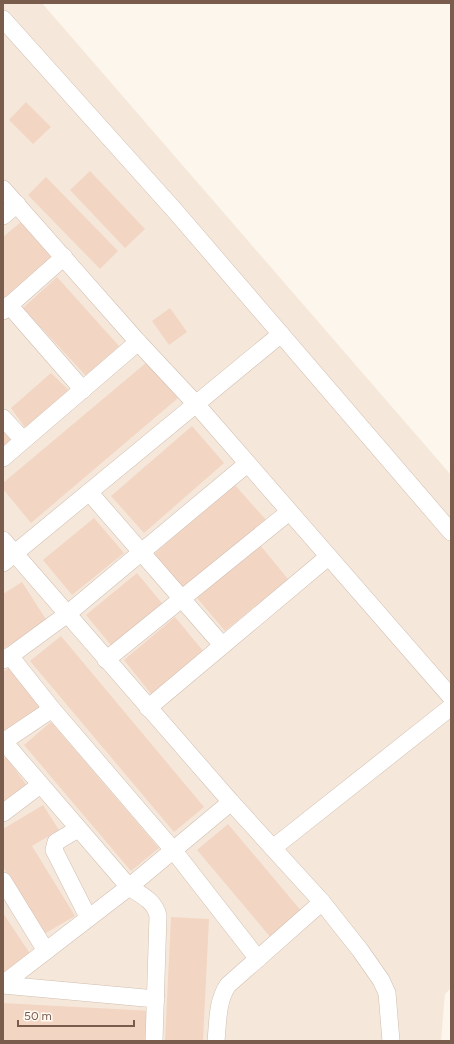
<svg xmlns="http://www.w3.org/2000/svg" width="454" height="1044" font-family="Figtree,sans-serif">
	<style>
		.residential { fill: #f5e8da }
		.building { fill: #f3d5c3 }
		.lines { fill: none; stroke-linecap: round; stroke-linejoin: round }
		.minor-casing { stroke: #d1beb0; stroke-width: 18 }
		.minor { stroke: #fff; stroke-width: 17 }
	</style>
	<rect width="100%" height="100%" fill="#fdf6ec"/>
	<polygon class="residential" points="3,3 42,3 451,475 451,988 445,994 441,1041 3,1041"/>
	<g class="building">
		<polygon points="26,102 51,127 33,144 9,120"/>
		<polygon points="90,171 145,229 125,248 70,190"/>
		<polygon points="46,177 118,251 100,269 28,195"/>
		<polygon points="21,222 53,259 3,301 3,237"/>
		<polygon points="57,277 119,346 86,376 23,308"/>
		<polygon points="170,308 187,332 169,345 152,321"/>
		<polygon points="147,362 178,398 31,523 3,489 3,483"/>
		<polygon points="51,373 75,396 26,429 11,408"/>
		<polygon points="192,426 224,463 144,533 111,496"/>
		<polygon points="3,427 17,442 3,454"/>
		<polygon points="234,484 267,521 186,591 154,554"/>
		<polygon points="94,518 124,553 72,595 43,560"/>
		<polygon points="260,545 288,579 225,631 197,598"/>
		<polygon points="137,573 166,608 115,650 86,615"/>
		<polygon points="22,582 47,621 3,649 3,594"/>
		<polygon points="175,617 204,652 152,695 124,660"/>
		<polygon points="61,636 204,807 174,832 30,661"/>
		<polygon points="14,664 42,706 3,733 3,672"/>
		<polygon points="51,722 159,848 131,871 24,745"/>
		<polygon points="6,757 28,787 3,805 3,760"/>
		<polygon points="43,805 59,830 32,846 75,916 44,934 3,867 3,829"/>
		<polygon points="228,824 303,913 272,939 197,850"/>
		<polygon points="3,913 31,955 3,973"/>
		<polygon points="171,917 209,919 203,1041 165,1041"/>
		<polygon points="3,1003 152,1011 150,1041 3,1041"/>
	</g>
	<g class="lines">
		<g class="minor-casing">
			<g id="minor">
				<polyline points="3,19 176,212 451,532"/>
				<polyline points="3,189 138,342 195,403 451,697"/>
				<polyline points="3,216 17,204"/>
				<polyline points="9,305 83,390"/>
				<polyline points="3,311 64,257"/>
				<polyline points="3,418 23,440"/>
				<polyline points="3,458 138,342"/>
				<polyline points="89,492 222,645"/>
				<polyline points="3,540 231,802 322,902 360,950 381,980 387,993 391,1041"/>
				<polyline points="3,563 281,334"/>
				<polyline points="10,656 66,615 247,464"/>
				<polyline points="3,660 10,656 52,709 174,851 258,959"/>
				<polyline points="106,660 289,512"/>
				<polyline points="148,708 328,557"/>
				<polyline points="3,742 52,709"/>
				<path d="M4,742L129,887C141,895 155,901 158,916L154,1041"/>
				<polyline points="3,813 40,785"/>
				<polyline points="78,829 56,842 54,850 88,917"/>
				<polyline points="273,848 451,707"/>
				<polyline points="3,881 46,951"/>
				<polyline points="3,984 129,887 231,802"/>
				<polyline points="3,985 156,999"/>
				<path d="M216,1041C218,1021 217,1001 228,985L322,902"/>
			</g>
		</g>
		<use href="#minor" class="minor"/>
	</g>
	<rect width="454" height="1044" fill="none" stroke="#7a5c4d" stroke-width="8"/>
	<path d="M18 1020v6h116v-6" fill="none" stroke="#7a5c4d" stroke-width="2"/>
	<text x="24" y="1020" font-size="12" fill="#7a5c4d" stroke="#fffaf3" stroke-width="3" paint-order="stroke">50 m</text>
</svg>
